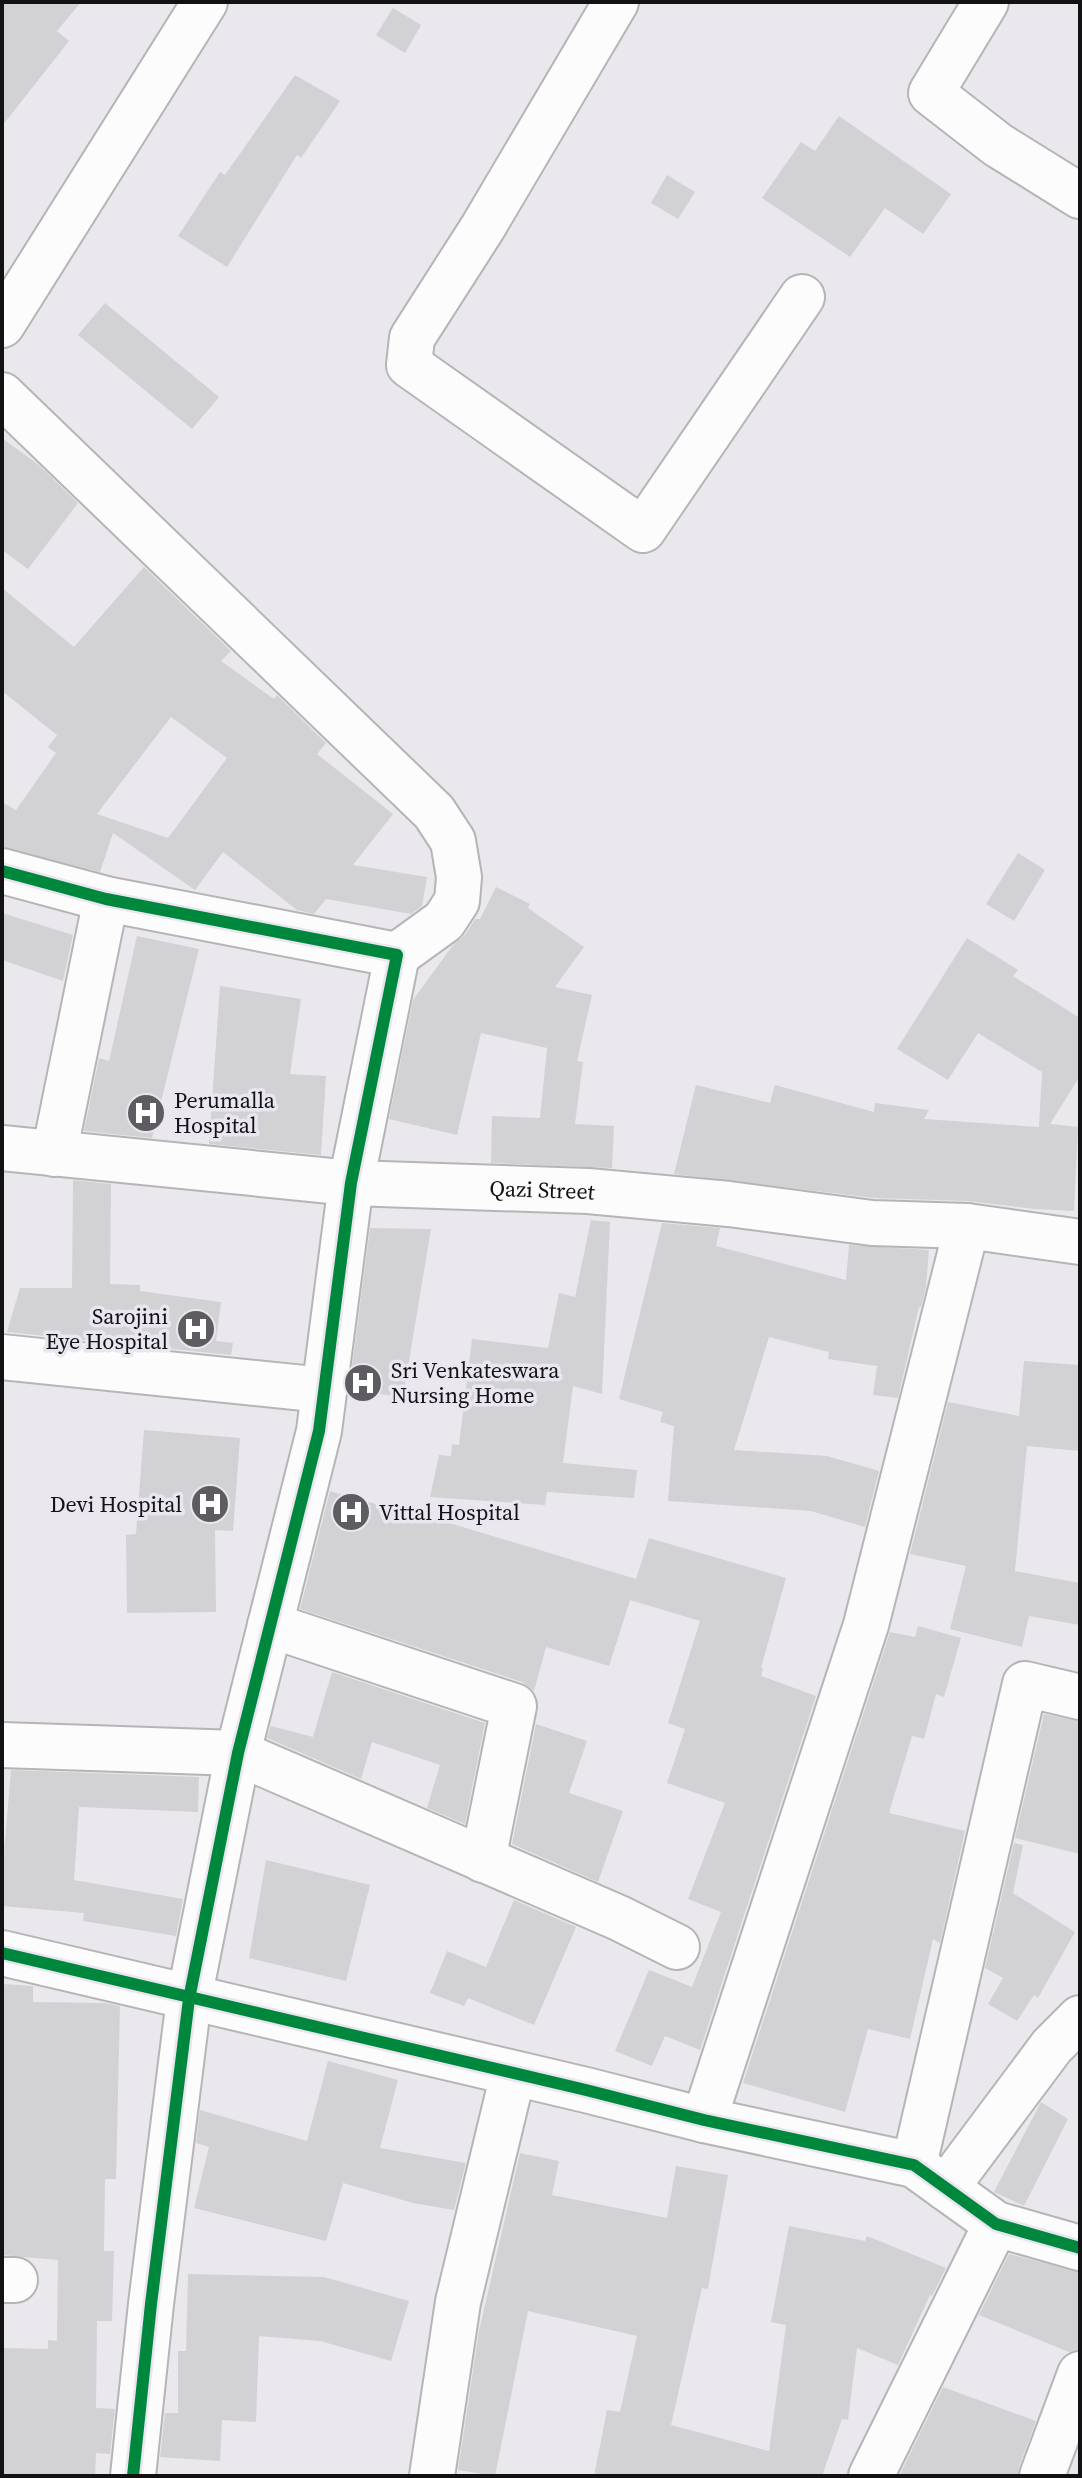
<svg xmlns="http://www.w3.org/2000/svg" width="1082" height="2478" font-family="'Source Serif 4',serif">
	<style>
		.building { fill: #d2d1d4; fill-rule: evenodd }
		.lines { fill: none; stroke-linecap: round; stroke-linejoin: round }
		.minor-casing { stroke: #b5b4b7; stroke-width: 48 }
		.minor { stroke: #fcfcfc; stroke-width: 44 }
		.cycleway-casing { stroke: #e9e6ef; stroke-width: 17 }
		.cycleway { stroke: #00873e; stroke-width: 12 }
		.labels { text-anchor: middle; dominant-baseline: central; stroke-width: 7; stroke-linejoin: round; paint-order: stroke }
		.poi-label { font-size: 22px; fill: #121114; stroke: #e9e6ef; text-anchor: start }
		.street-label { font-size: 22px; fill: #121114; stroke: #e9e6ef }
	</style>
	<rect width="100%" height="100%" fill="#eae8ed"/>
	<g class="building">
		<polygon points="2,2 81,2 57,31 69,41 2,126"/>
		<polygon points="393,8 421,25 405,53 376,35"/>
		<polygon points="295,75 340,101 301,158 297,155 227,267 178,236 220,172 225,175"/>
		<polygon points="839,116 951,194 923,234 885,208 850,257 762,198 801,142 815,151"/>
		<polygon points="667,175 695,192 678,219 651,203"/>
		<polygon points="105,303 219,397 192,429 78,335"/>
		<polygon points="2,438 40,466 78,503 28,569 2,550"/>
		<path d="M144,567L231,651L221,661L274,699L277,695L326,743L317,754L393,814L353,865L427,877L422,906L411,914L326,899L314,914L297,910L223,852L195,890L113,833L100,872L2,847V802L16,810L56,753L48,747L57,735L2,691V588L74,647ZM171,717L227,758L168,838L97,814Z"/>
		<polygon points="1018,853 1045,870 1014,921 986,904"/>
		<polygon points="496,887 530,904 528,908 584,947 555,987 592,995 577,1061 583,1062 575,1124 614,1126 612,1168 491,1163 492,1116 540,1118 547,1048 481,1033 457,1135 389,1119 413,1000 453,945 465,935 475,919 480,919"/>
		<polygon points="2,913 73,935 63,981 2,960"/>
		<polygon points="137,936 199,949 152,1138 84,1131 99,1058 109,1061"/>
		<polygon points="967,938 1018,970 1013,976 1080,1018 1080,1076 1050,1124 1078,1127 1074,1211 1035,1209 968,1201 874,1198 674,1174 696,1085 770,1103 775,1085 874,1112 875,1103 929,1110 924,1119 1039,1127 1042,1072 978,1033 948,1080 897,1049"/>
		<polygon points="220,986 301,999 290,1074 326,1076 321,1155 209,1144"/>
		<polygon points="73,1180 111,1184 110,1284 140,1285 140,1291 221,1302 216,1341 233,1343 231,1355 7,1332 20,1288 72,1288"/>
		<polygon points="591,1220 610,1222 602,1394 573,1386 563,1463 637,1470 634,1498 547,1492 545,1505 430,1497 439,1455 451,1456 452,1444 459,1445 472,1339 548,1348 559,1293 575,1297"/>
		<polygon points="662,1223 720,1228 716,1246 846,1280 849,1245 929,1250 926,1287 921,1307 919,1307 898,1398 873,1395 877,1366 828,1359 829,1352 769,1337 734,1450 827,1456 879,1471 865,1527 811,1511 668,1501 674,1426 660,1422 663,1412 619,1399"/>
		<polygon points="370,1228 431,1229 403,1397 349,1390"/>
		<polygon points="1024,1361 1080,1365 1080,1451 1027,1446 1015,1571 1080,1583 1080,1625 1029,1616 1022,1647 950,1629 966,1566 910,1554 948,1402 1019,1416"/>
		<polygon points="144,1430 240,1438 233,1531 215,1530 216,1612 127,1613 126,1535 136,1534"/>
		<polygon points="330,1491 425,1518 426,1516 636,1579 649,1538 786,1578 761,1668 763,1668 761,1676 816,1696 700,2050 665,2036 652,2066 615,2051 649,1970 692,1987 721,1912 688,1899 725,1803 667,1783 685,1729 668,1723 700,1621 630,1600 631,1597 609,1666 546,1647 534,1691 522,1682 300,1609"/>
		<polygon points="918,1626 961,1638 944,1697 936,1694 924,1739 912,1736 889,1813 965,1831 940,1943 933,1939 910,2039 868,2029 845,2112 743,2083 890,1632 915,1637"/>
		<polygon points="332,1672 485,1723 465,1824 427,1808 440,1765 372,1742 361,1779 267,1738 271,1726 313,1737"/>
		<polygon points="1044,1714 1080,1721 1080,1854 1015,1838"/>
		<polygon points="536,1724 587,1741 569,1793 623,1811 598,1882 512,1844"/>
		<polygon points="11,1770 199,1777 198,1812 79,1807 74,1880 183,1899 176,1936 83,1921 84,1913 2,1906 2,1876"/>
		<polygon points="1014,1843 1023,1845 1013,1893 1075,1932 1038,1998 1034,1995 1017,2021 988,2004 1003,1978 985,1968"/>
		<polygon points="266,1860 370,1885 346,1981 249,1958"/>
		<polygon points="514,1900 576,1927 534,2025 468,1998 464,2006 430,1993 447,1951 486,1967"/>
		<polygon points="2,1984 33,1986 33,2002 105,2003 120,2006 116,2179 105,2179 104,2251 114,2251 112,2321 97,2321 96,2408 115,2409 110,2454 96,2453 95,2476 2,2476 2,2348 48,2349 48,2340 57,2341 58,2260 2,2255"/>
		<polygon points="328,2061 398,2080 380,2148 466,2163 454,2210 413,2203 343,2183 326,2241 194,2208 209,2147 196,2143 200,2110 307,2141"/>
		<polygon points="1041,2102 1068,2119 1024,2206 994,2192"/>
		<polygon points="520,2153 559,2161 552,2195 667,2218 676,2166 728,2175 708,2289 702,2288 671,2425 769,2451 786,2325 771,2322 789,2226 865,2241 867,2236 946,2268 932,2296 930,2295 898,2365 857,2348 848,2420 842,2419 822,2476 594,2476 607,2410 620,2412 637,2336 528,2311 495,2476 458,2470 479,2331"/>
		<polygon points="1009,2254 1080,2272 1080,2350 1069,2352 979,2315"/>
		<polygon points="188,2274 324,2277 409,2301 391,2361 320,2341 259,2336 256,2422 222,2420 220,2461 160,2457 165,2413 178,2413 178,2351 186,2351"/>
		<polygon points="943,2387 1036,2421 1019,2467 1018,2476 899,2476"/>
	</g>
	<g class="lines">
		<g class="minor-casing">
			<g id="minor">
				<polyline points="616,2 483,227 412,338 409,365 643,530 802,297"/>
				<polyline points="986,2 931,93 998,145 1080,196"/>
				<polyline points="2,325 205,2"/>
				<polyline points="2,395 434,812 453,841 459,877 457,901 444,921 397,955"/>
				<polyline points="2,871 106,899 397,955 351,1183 319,1431 238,1753 189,1999 151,2304 133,2476"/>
				<path id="s1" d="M2,1148L351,1183L588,1191L729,1204L872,1223L967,1226L1080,1242"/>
				<polyline points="54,1154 106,899"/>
				<polyline points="2,1357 324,1390"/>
				<polyline points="270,1625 514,1706 483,1860"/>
				<polyline points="2,1745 238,1753 619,1918 677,1947"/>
				<polyline points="2,1953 586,2090 704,2120 914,2165 996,2224 1080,2248"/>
				<polyline points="704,2120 866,1625 967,1226"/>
				<polyline points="914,2165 1025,1684 1080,1697"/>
				<polyline points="946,2188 1052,2046 1080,2018"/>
				<polyline points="2,2280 15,2280"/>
				<polyline points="432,2476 458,2302 513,2074"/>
				<polyline points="871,2476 996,2224"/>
				<polyline points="1042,2476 1080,2374"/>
			</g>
		</g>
		<use href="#minor" class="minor"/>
		<g class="cycleway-casing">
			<g id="cycleway">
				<polyline points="2,871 106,899 397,955 351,1183 319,1431 238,1753 189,1999 151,2304 133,2476"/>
				<polyline points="2,1953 586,2090 704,2120 914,2165 996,2224 1080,2248"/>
			</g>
		</g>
		<use href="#cycleway" class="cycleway"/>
	</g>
	<defs>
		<g id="hospital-disc" transform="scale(2)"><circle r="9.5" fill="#5e5c60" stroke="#e9e6ef"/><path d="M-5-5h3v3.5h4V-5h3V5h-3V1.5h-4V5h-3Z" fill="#fff"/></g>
	</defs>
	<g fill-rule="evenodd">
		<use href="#hospital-disc" x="146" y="1113"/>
		<use href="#hospital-disc" x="196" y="1329"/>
		<use href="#hospital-disc" x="363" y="1383"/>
		<use href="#hospital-disc" x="210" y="1504"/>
		<use href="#hospital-disc" x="351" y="1512"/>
	</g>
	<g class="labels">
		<g class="poi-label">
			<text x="174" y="1100">Perumalla<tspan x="174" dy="25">Hospital</tspan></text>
			<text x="168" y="1316" text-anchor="end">Sarojini<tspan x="168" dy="25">Eye Hospital</tspan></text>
			<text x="391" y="1370">Sri Venkateswara<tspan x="391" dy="25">Nursing Home</tspan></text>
			<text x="182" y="1504" text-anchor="end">Devi Hospital</text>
			<text x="379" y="1512">Vittal Hospital</text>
		</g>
		<g class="street-label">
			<text stroke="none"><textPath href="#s1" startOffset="542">Qazi Street</textPath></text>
		</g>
	</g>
	<rect width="1082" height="2478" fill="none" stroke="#121114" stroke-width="8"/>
</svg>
